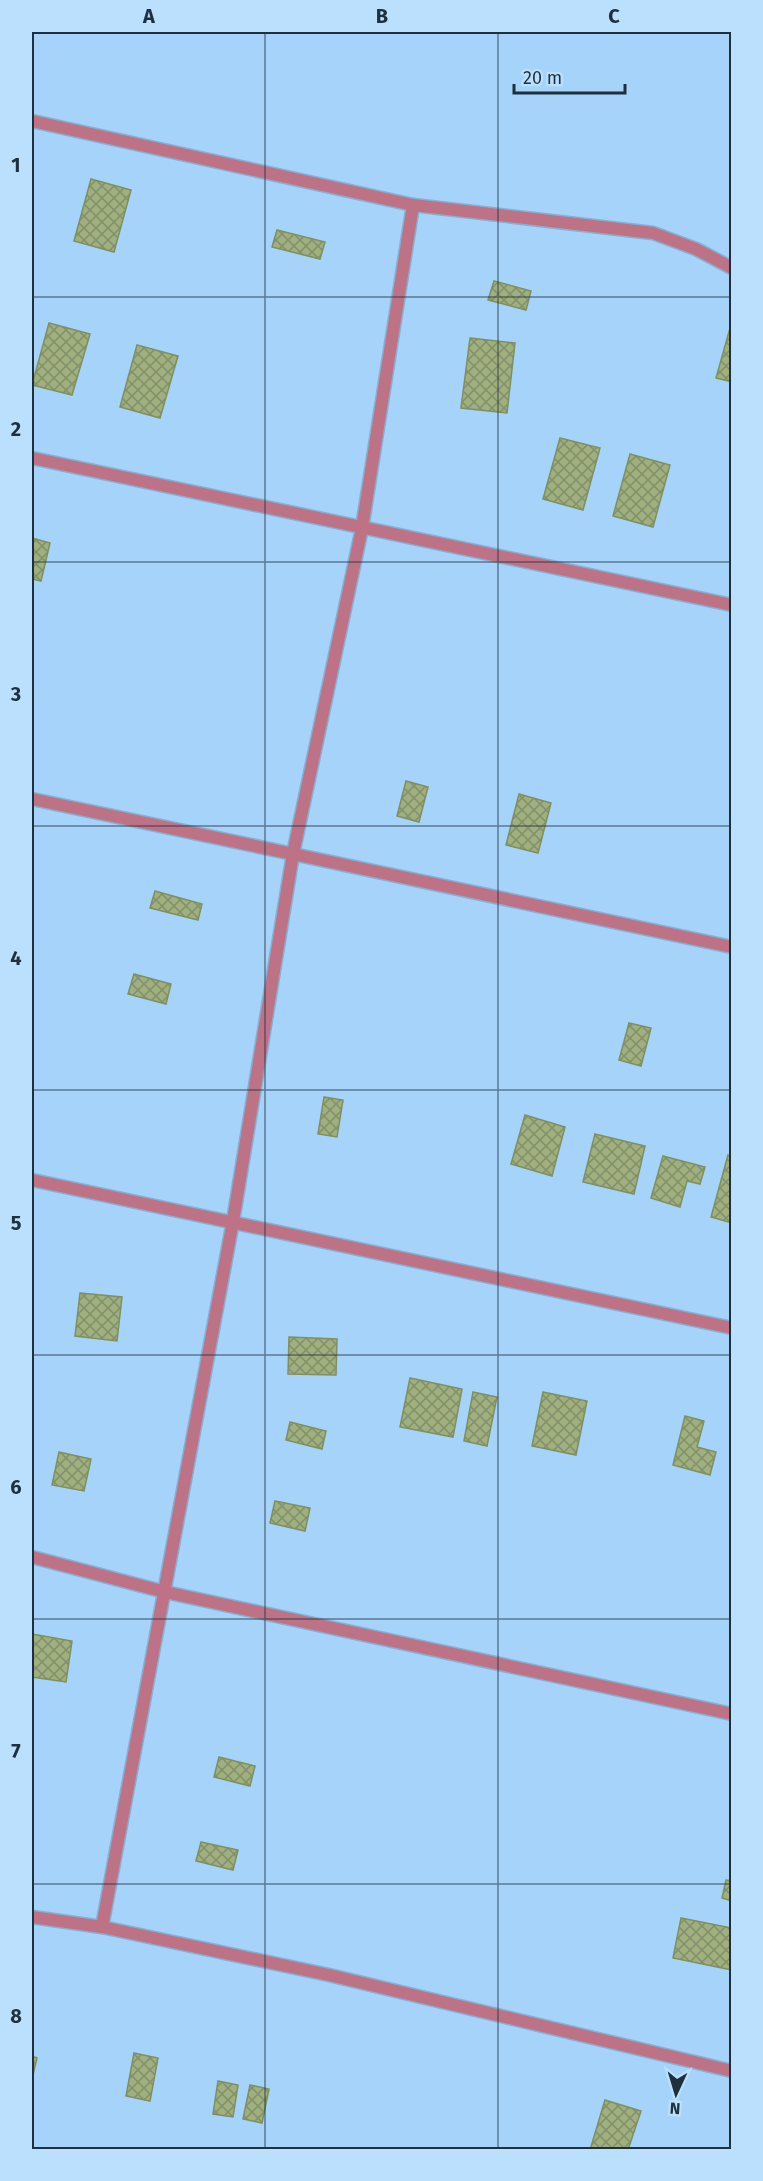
<svg xmlns="http://www.w3.org/2000/svg" width="763" height="2181" font-family="'Fira Sans',sans-serif">
	<style>
		.building { fill: url(#building-cross-hatch); stroke: #7f8f5f; stroke-width: 1.5 }
		.lines { fill: none; stroke-linecap: round; stroke-linejoin: round }
		.minor-casing { stroke: #87afd0; stroke-width: 15 }
		.minor { stroke: #bd7286; stroke-width: 12 }
		.grid { fill: none; stroke: #1e303e; stroke-width: 1.5; stroke-opacity: 0.55 }
		.neatline { fill: none; stroke: #1e303e; stroke-width: 2 }
		.grid-label { font-size: 20px; text-anchor: middle; font-weight: bold; fill: #1e303e }
	</style>
	<defs>
		<pattern id="building-cross-hatch" width="8" height="8" patternUnits="userSpaceOnUse" patternTransform="scale(1.5)"><rect width="8" height="8" fill="#9fb07e"/><path d="M0 0l8 8M0 8l8-8" fill="none" stroke="#819069"/></pattern>
	</defs>
	<rect width="100%" height="100%" fill="#a5d3f9"/>
	<g class="building">
		<polygon points="91,179 131,190 114,252 74,241"/>
		<polygon points="277,230 325,242 320,259 272,247"/>
		<polygon points="494,281 531,291 526,310 488,300"/>
		<polygon points="732,321 732,382 716,378"/>
		<polygon points="49,323 90,334 72,395 32,385"/>
		<polygon points="470,338 515,343 507,413 461,408"/>
		<polygon points="137,345 178,356 160,418 120,407"/>
		<polygon points="560,438 600,448 583,510 543,499"/>
		<polygon points="630,454 670,465 653,527 613,516"/>
		<polygon points="32,538 50,543 41,581 32,579"/>
		<polygon points="406,781 428,787 419,822 397,816"/>
		<polygon points="519,794 551,803 538,853 506,845"/>
		<polygon points="155,891 202,904 198,920 150,908"/>
		<polygon points="134,974 171,984 166,1004 128,994"/>
		<polygon points="629,1023 651,1028 641,1066 619,1060"/>
		<polygon points="324,1097 343,1100 337,1137 318,1134"/>
		<polygon points="525,1115 565,1127 552,1176 511,1164"/>
		<polygon points="595,1134 645,1146 634,1194 583,1182"/>
		<polygon points="728,1155 732,1156 732,1223 711,1217"/>
		<polygon points="663,1156 705,1167 700,1184 687,1181 680,1207 651,1198"/>
		<polygon points="80,1293 122,1297 117,1341 75,1336"/>
		<polygon points="289,1337 337,1339 336,1375 288,1374"/>
		<polygon points="410,1378 462,1389 453,1437 400,1427"/>
		<polygon points="473,1392 497,1397 487,1446 464,1441"/>
		<polygon points="543,1392 587,1401 576,1455 532,1446"/>
		<polygon points="685,1416 704,1421 697,1447 716,1452 710,1475 673,1465"/>
		<polygon points="290,1422 326,1431 322,1449 286,1440"/>
		<polygon points="59,1452 91,1459 84,1491 52,1485"/>
		<polygon points="275,1501 310,1508 305,1531 270,1523"/>
		<polygon points="32,1634 72,1641 66,1682 32,1677"/>
		<polygon points="219,1757 255,1766 250,1786 214,1777"/>
		<polygon points="201,1842 238,1850 233,1870 196,1861"/>
		<polygon points="726,1880 732,1881 732,1901 722,1898"/>
		<polygon points="681,1918 732,1928 732,1970 673,1958"/>
		<polygon points="134,2053 158,2058 150,2101 126,2096"/>
		<polygon points="32,2056 37,2058 32,2079"/>
		<polygon points="218,2081 238,2085 233,2117 213,2114"/>
		<polygon points="250,2085 269,2089 262,2123 243,2119"/>
		<polygon points="605,2100 641,2111 628,2150 590,2150"/>
	</g>
	<g class="lines">
		<g class="minor-casing">
			<g id="minor">
				<polyline points="32,121 413,205 653,233 696,249 732,268"/>
				<polyline points="32,458 732,605"/>
				<polyline points="32,799 293,854 362,528 413,205"/>
				<polyline points="32,1180 732,1328"/>
				<polyline points="32,1557 165,1592 732,1714"/>
				<polyline points="32,1917 102,1927 329,1975 732,2071"/>
				<polyline points="102,1927 233,1221 293,854 732,947"/>
			</g>
		</g>
		<use href="#minor" class="minor"/>
	</g>
	<path class="grid" d="M265,32V2150M498,32V2150M32,297H732M32,562H732M32,826H732M32,1090H732M32,1355H732M32,1619H732M32,1884H732"/>
	<rect width="763" height="2181" fill="none" stroke="#bbe0fe" stroke-width="66"/>
	<g transform="translate(676 2094) rotate(184)" stroke="#bbe0fe" stroke-width="4.5" paint-order="stroke">
	<path d="M0-4.5L10 22L0 15L-10 22Z" fill="#1e303e"/>
	<text y="-9" font-size="16" font-weight="bold" text-anchor="middle" fill="#1e303e">N</text>
	</g>
	<path d="M514 84v9h111v-9" fill="none" stroke="#1e303e" stroke-width="3"/>
	<text x="523" y="84" font-size="18" fill="#1e303e" stroke="#bbe0fe" stroke-width="4.5" paint-order="stroke">20 m</text>
	<rect x="33" y="33" width="697" height="2115" class="neatline"/>
	<g class="grid-label">
		<text x="149" y="23">A</text>
		<text x="382" y="23">B</text>
		<text x="614" y="23">C</text>
		<text x="16" y="172">1</text>
		<text x="16" y="436">2</text>
		<text x="16" y="701">3</text>
		<text x="16" y="965">4</text>
		<text x="16" y="1230">5</text>
		<text x="16" y="1494">6</text>
		<text x="16" y="1758">7</text>
		<text x="16" y="2023">8</text>
	</g>
</svg>
